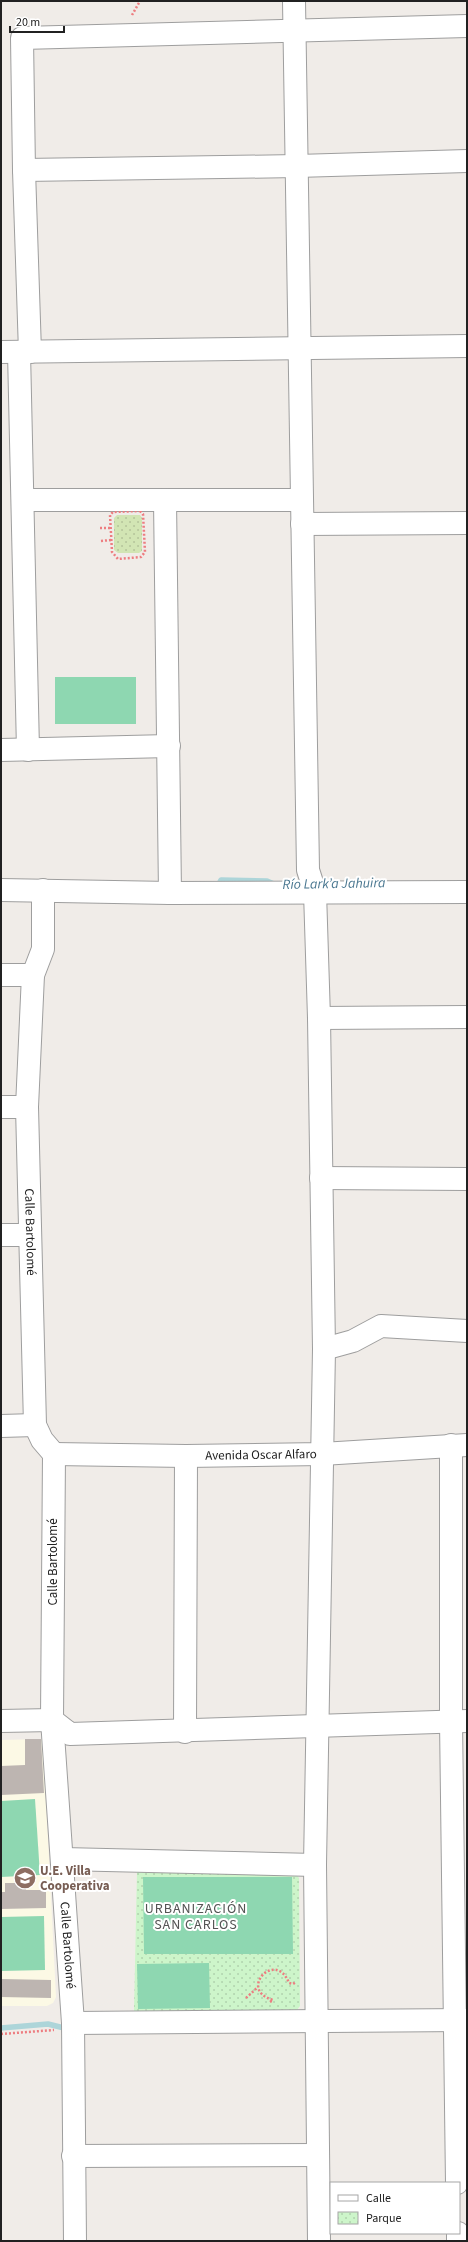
<svg xmlns="http://www.w3.org/2000/svg" width="468" height="2242" font-family="'Source Sans 3',sans-serif">
	<style>
		.education { fill: #fcf9e5 }
		.grass { fill: url(#grass-dots) }
		.park { fill: url(#park-dots) }
		.pitch { fill: #8ed7b1 }
		.lines { fill: none; stroke-linecap: round; stroke-linejoin: round }
		.stream { stroke: #add5d9; stroke-width: 5.5 }
		.building { fill: #bdb5b1 }
		.minor-casing { stroke: #9e9e9e; stroke-width: 24 }
		.path { stroke: #ed7d80; stroke-width: 2.5; stroke-dasharray: 2 2; stroke-linecap: butt }
		.minor { stroke: #fff; stroke-width: 22 }
		.labels { text-anchor: middle; dominant-baseline: central; stroke-width: 4; stroke-linejoin: round; paint-order: stroke }
		.street-label { font-size: 13px; fill: #212121; stroke: #fff }
		.education-label { font-size: 13px; font-weight: bold; fill: #785e54; stroke: #fff; text-anchor: start }
		.water-label { font-size: 14px; font-style: italic; fill: #4b7891; stroke: #fff }
		.neighbourhood-label { font-size: 14px; letter-spacing: 1px; fill: #545454; stroke: #fff }
	</style>
	<defs>
		<pattern id="grass-dots" width="8" height="8" patternUnits="userSpaceOnUse"><rect width="8" height="8" fill="#d2e5b4"/><path d="M2 2h.1M6 6h.1" fill="none" stroke="#b4c49a" stroke-width="1.8" stroke-linecap="round"/></pattern>
		<pattern id="park-dots" width="8" height="8" patternUnits="userSpaceOnUse"><rect width="8" height="8" fill="#cdf5ca"/><path d="M2 2h.1M6 6h.1" fill="none" stroke="#b0d2ad" stroke-width="1.8" stroke-linecap="round"/></pattern>
	</defs>
	<rect width="100%" height="100%" fill="#f0ece8"/>
	<polygon class="education" points="43,1739 56,1997 53,2003 47,2006 1,2006 1,1740"/>
	<polygon class="grass" points="117,515 140,515 142,518 142,551 139,553 118,553 114,550 114,518"/>
	<polygon class="park" points="137,1871 294,1872 299,1878 300,2006 297,2010 134,2011"/>
	<g class="pitch">
		<rect x="55" y="677" width="81" height="47"/>
		<polygon points="35,1799 40,1875 1,1877 1,1801"/>
		<polygon points="143,1877 292,1877 293,1954 144,1954"/>
		<polygon points="44,1916 45,1970 1,1971 1,1917"/>
		<polygon points="209,1963 210,2008 138,2009 137,1964"/>
	</g>
	<g class="lines">
		<g class="stream">
			<polyline points="214,886 219,884 221,880 267,881 274,884"/>
			<polyline points="1,2028 48,2024 68,2029"/>
		</g>
	</g>
	<g class="building">
		<polygon points="25,1739 41,1739 44,1793 1,1795 1,1766 25,1765"/>
		<polygon points="5,1883 26,1883 26,1890 46,1890 46,1908 1,1909 1,1892 5,1892"/>
		<polygon points="1,1979 51,1980 51,1998 1,1997"/>
	</g>
	<g class="lines">
		<g class="minor-casing">
			<g id="minor">
				<polyline points="294,1 308,870 315,892 319,1018 324,1349 315,1865 319,2241"/>
				<polyline points="24,170 297,166 467,161"/>
				<polyline points="1,352 467,346"/>
				<polyline points="19,352 28,750"/>
				<polyline points="30,352 24,170 22,38 467,26"/>
				<polyline points="24,500 300,500"/>
				<polyline points="165,500 170,893"/>
				<polyline points="302,524 467,523"/>
				<polyline points="1,750 169,746"/>
				<polyline points="1,890 170,893 467,892"/>
				<path id="s1" d="M43,890V949L33,975L27,1107L35,1425L42,1440L54,1454L52,1720L73,2023L75,2241"/>
				<polyline points="1,975 33,975"/>
				<polyline points="319,1018 467,1017"/>
				<polyline points="1,1107 27,1107"/>
				<polyline points="321,1178 467,1179"/>
				<polyline points="1,1235 30,1235"/>
				<polyline points="324,1349 353,1341 381,1326 467,1331"/>
				<polyline points="1,1426 35,1425"/>
				<polyline points="451,1445 451,1721 457,2183"/>
				<path id="s2" d="M54,1454L186,1456L322,1454L467,1445"/>
				<polyline points="1,1721 52,1720 70,1734 467,1721"/>
				<polyline points="185,1732 186,1456"/>
				<polyline points="63,1859 315,1865"/>
				<polyline points="73,2023 467,2020"/>
				<polyline points="73,2156 318,2155"/>
				<polyline points="458,2233 458,2241"/>
			</g>
		</g>
		<g class="path">
			<polyline points="132,15 140,1"/>
			<polygon points="140,511 143,514 145,552 141,557 118,559 112,552 110,515 113,512"/>
			<polyline points="100,528 111,528"/>
			<polyline points="101,541 111,540"/>
			<polyline points="246,1998 258,1987"/>
			<path d="M270,2002L273,2000C237,1990 276,1949 289,1983L293,1984L296,1982"/>
			<polyline points="1,2034 54,2030"/>
		</g>
		<use href="#minor" class="minor"/>
	</g>
	<defs>
		<g id="school-disc" transform="scale(1.15)"><circle r="9.5" fill="#8d6e63" stroke="#fff"/><path d="M0-5L7-2L0 1L-7-2ZM-4 1L0 2.5L4 1V4Q0 6-4 4Z" fill="#fff"/></g>
	</defs>
	<g fill-rule="evenodd">
		<use href="#school-disc" x="25" y="1878"/>
	</g>
	<g class="labels">
		<g class="street-label">
			<text stroke="none"><textPath href="#s1" startOffset="344">Calle Bartolomé</textPath></text>
			<text stroke="none"><textPath href="#s2" startOffset="207">Avenida Oscar Alfaro</textPath></text>
			<text transform="translate(53 1562) rotate(-90)">Calle Bartolomé</text>
			<text stroke="none"><textPath href="#s1" startOffset="1064">Calle Bartolomé</textPath></text>
		</g>
		<g class="education-label">
			<text x="40" y="1871">U.E. Villa<tspan x="40" dy="15">Cooperativa</tspan></text>
		</g>
		<g class="water-label">
			<text transform="translate(334 884) rotate(-1)">Río Lark’a Jahuira</text>
		</g>
		<g class="neighbourhood-label">
			<text x="196" y="1909">URBANIZACIÓN<tspan x="196" dy="16">SAN CARLOS</tspan></text>
		</g>
	</g>
	<rect width="468" height="2242" fill="none" stroke="#212121" stroke-width="4"/>
	<rect x="330" y="2182" width="130" height="52" fill="#ffffff" stroke="#a6a6a6"/>
	<rect x="338" y="2195" width="20" height="6" fill="#ffffff" stroke="#a6a6a6"/>
	<text x="366" y="2202" font-size="12" fill="#212121">Calle</text>
	<rect x="338" y="2212" width="20" height="12" fill="url(#park-dots)" stroke="#a6a6a6"/>
	<text x="366" y="2222" font-size="12" fill="#212121">Parque</text>
	<path d="M10 26v6h54v-6" fill="none" stroke="#212121" stroke-width="2"/>
	<text x="16" y="26" font-size="12" fill="#212121" stroke="#ffffff" stroke-width="3" paint-order="stroke">20 m</text>
</svg>
